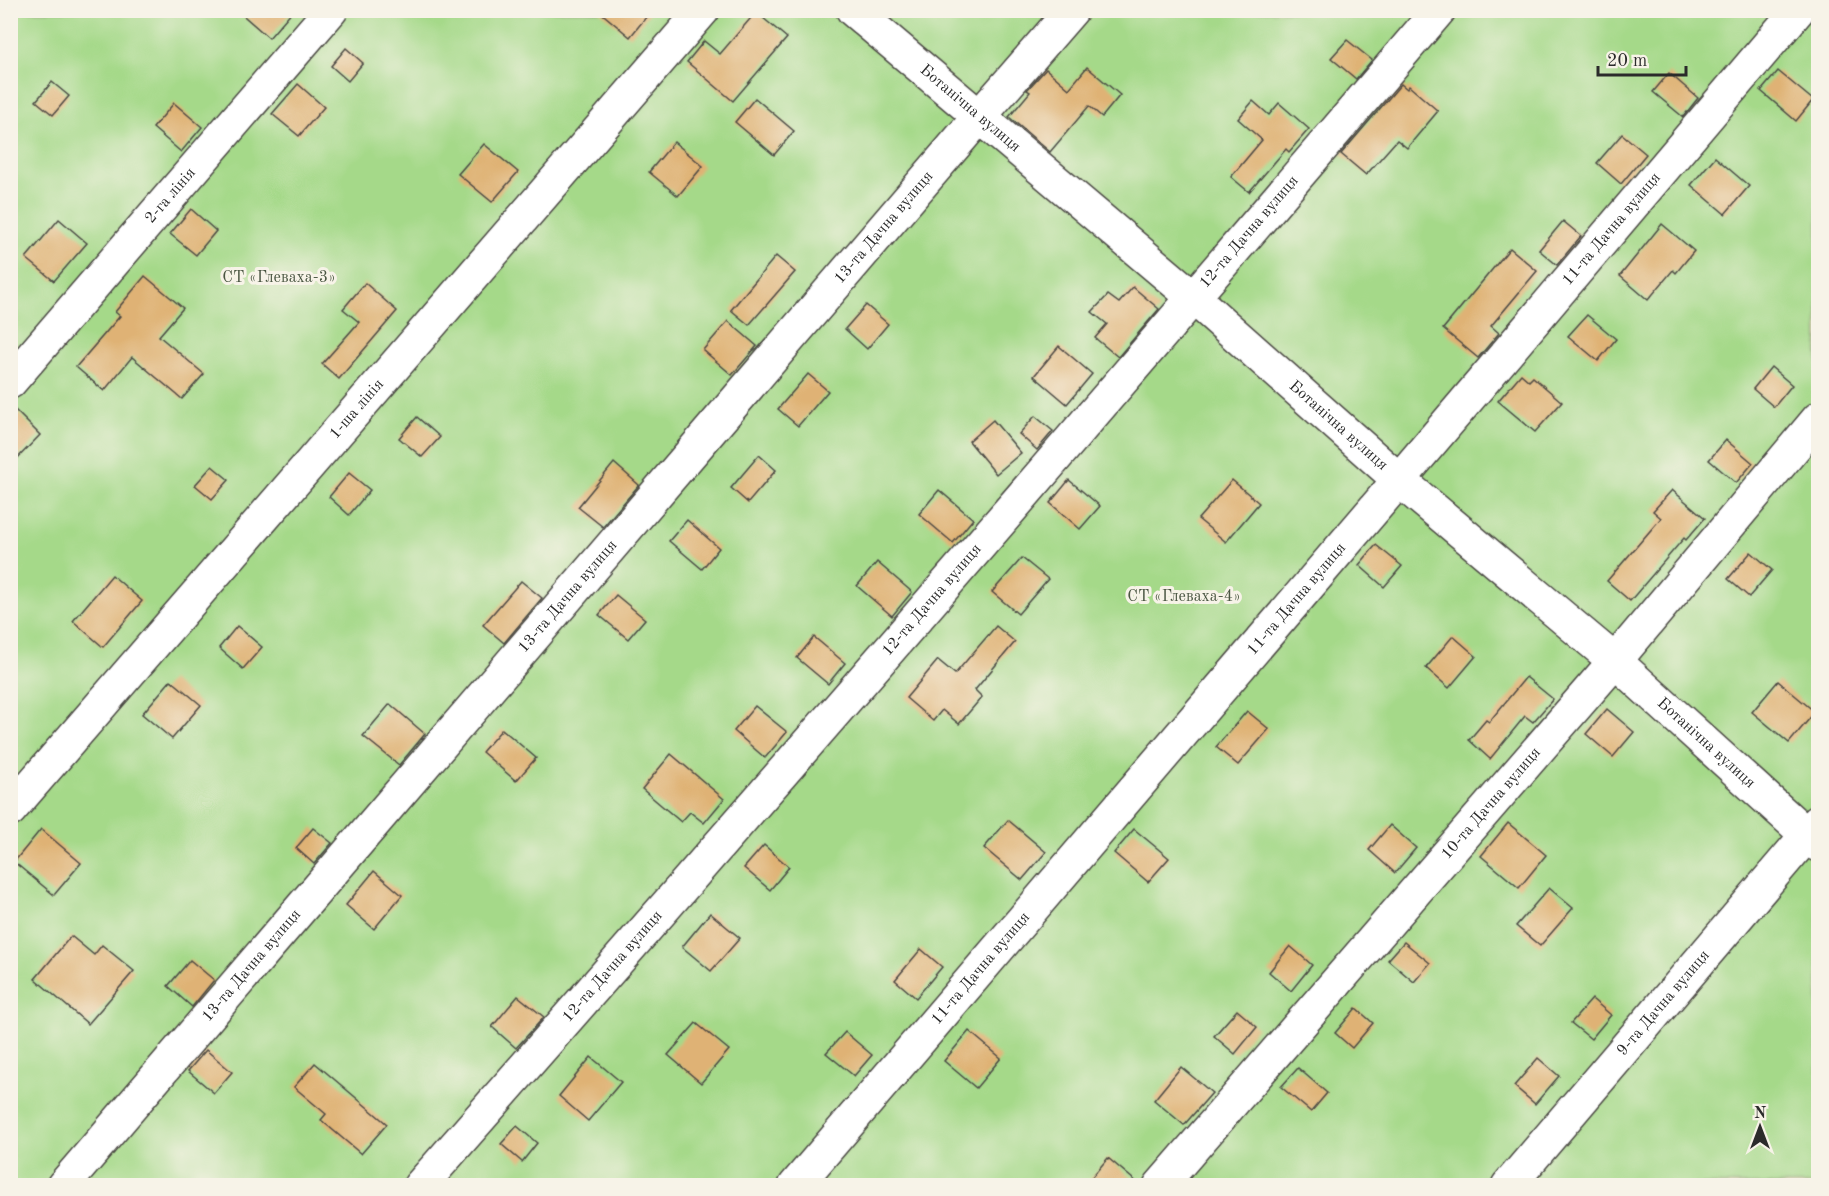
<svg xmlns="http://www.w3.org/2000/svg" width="1829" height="1196" font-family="'Old Standard TT',serif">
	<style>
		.green { fill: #a5d989; stroke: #68825a; stroke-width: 1.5 }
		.building { fill: #dfb274 }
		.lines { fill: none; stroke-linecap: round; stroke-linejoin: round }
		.minor-casing { stroke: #494642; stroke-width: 36 }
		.minor { stroke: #fff; stroke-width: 33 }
		.labels { text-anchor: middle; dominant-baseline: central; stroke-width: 6; stroke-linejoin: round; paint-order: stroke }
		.street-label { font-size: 16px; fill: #2b2b2b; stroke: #f7f3e8 }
		.park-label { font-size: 16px; fill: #4a5642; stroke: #f7f3e8 }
	</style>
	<rect width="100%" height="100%" fill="#f7f3e8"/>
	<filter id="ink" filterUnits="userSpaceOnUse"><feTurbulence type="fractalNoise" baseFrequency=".0167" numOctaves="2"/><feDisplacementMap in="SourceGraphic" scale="12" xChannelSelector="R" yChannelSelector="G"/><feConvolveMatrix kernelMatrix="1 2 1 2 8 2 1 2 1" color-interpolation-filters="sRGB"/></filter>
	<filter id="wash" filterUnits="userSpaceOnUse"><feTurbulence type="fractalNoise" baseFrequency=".008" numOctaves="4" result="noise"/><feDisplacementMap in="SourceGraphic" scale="24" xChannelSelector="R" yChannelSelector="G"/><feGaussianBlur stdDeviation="1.35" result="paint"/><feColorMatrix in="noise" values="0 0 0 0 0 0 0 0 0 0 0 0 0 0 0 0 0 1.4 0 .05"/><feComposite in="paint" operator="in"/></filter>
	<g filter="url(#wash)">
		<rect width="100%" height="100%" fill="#f3e0c4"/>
		<polygon class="green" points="10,11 1818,11 1818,1185 11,1185"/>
		<g id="blocks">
			<g class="building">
				<polygon points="237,10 293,10 269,38"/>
				<polygon points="598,10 652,10 630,37"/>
				<polygon points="756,12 787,38 733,101 687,62 704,41 720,54"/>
				<polygon points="1347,40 1372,60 1356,79 1331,58"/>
				<polygon points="346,48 363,63 348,81 331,66"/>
				<polygon points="1087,67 1120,95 1102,117 1089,106 1050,152 1009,117 1030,92 1027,90 1046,69 1069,89"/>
				<polygon points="1778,71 1813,100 1796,121 1761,91"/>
				<polygon points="1669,73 1698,98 1683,117 1653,92"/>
				<polygon points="52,82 69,96 53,115 36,101"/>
				<polygon points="298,84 324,107 299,136 272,114"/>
				<polygon points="1401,84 1407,89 1409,86 1438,111 1407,148 1397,140 1366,175 1341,154"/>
				<polygon points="755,98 794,131 774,155 735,122"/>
				<polygon points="1253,101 1269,115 1279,103 1309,129 1289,152 1286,149 1249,192 1231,177 1262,140 1238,119"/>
				<polygon points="174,103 202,127 181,152 153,128"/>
				<polygon points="1622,134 1646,154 1621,184 1597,163"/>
				<polygon points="674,142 703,166 678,196 649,172"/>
				<polygon points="484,144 518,172 492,202 458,174"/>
				<polygon points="1715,157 1749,186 1725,214 1691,185"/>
				<polygon points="191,209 216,231 196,255 170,234"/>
				<polygon points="59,219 87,243 54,281 26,258"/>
				<polygon points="1563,221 1581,236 1557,265 1539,250"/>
				<polygon points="1662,224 1694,251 1676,273 1673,270 1648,300 1620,276"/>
				<polygon points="1510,248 1537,271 1491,326 1499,333 1478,358 1443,329"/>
				<polygon points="776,256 795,272 749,325 731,310"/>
				<polygon points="145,276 183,308 159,336 204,374 182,399 132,357 104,391 76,367 120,316 115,312"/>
				<polygon points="365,283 397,311 339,379 322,364 359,322 343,309"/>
				<polygon points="1133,287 1159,309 1118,357 1095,338 1107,324 1092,312 1108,295 1119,303"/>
				<polygon points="866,305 888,324 867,349 845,329"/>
				<polygon points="1587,315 1616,339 1598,361 1568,336"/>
				<polygon points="728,321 757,346 732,375 703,350"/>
				<polygon points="1059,346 1092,374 1067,404 1034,376"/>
				<polygon points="1771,367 1792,385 1774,407 1753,389"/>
				<polygon points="808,374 828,391 798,426 778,409"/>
				<polygon points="1521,374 1529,381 1533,377 1562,402 1535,432 1498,401"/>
				<polygon points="10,405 40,435 10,466"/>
				<polygon points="1035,416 1053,431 1037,450 1019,434"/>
				<polygon points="417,417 440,437 422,457 399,438"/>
				<polygon points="993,420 1021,453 996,474 969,441"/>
				<polygon points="1726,440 1753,463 1736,483 1709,460"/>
				<polygon points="759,455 776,470 748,503 731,488"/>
				<polygon points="614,463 639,485 603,527 578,507"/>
				<polygon points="212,466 229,480 212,499 195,485"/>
				<polygon points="349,473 370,490 349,515 329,497"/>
				<polygon points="1069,480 1100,506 1080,529 1050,503"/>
				<polygon points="1232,480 1259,503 1226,542 1198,519"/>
				<polygon points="939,490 973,519 953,543 919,514"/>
				<polygon points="1672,490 1705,518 1686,540 1684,538 1630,601 1607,581 1661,518 1653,511"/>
				<polygon points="687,520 719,548 702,569 669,541"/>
				<polygon points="1376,545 1402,566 1384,587 1359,565"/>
				<polygon points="1751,552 1772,570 1749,597 1728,579"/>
				<polygon points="1022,558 1048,579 1018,614 992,592"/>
				<polygon points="877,562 912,592 892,616 857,586"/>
				<polygon points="112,575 142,601 103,647 73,621"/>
				<polygon points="521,581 542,598 504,643 483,625"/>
				<polygon points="616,595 645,619 628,639 599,615"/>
				<polygon points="237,626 262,647 243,669 219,648"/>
				<polygon points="996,626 1015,642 975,690 982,697 959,724 942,710 933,721 906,698 938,660 955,674"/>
				<polygon points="1453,636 1476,656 1449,688 1426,668"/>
				<polygon points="814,637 845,663 828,684 797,658"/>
				<polygon points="1526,677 1553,699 1533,722 1525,716 1490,759 1469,740 1486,720 1489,722"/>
				<polygon points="171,680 201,705 172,739 142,714"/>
				<polygon points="1778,681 1815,712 1789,743 1752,712"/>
				<polygon points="390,704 425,734 399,765 363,736"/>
				<polygon points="755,706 787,732 765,758 734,731"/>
				<polygon points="1607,709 1634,732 1613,757 1586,734"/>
				<polygon points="1247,711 1269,729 1238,765 1216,747"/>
				<polygon points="502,729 536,758 516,781 482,752"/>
				<polygon points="671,754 724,799 704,823 690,812 681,822 642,789"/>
				<polygon points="1008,820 1046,852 1022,880 984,848"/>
				<polygon points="1508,823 1546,855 1519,888 1481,856"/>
				<polygon points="1390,825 1416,848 1395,873 1369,850"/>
				<polygon points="313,828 332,843 314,864 296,848"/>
				<polygon points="41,829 81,863 54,895 14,862"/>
				<polygon points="1134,829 1169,858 1148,882 1114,853"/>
				<polygon points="764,845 789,867 770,890 744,868"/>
				<polygon points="374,871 402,895 374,929 346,905"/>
				<polygon points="1549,888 1573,908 1540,946 1516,926"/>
				<polygon points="710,913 740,938 711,971 682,947"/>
				<polygon points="71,936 94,955 102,945 134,971 88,1024 35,979"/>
				<polygon points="1404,942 1430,963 1414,982 1388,960"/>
				<polygon points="1290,946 1312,965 1291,991 1269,972"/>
				<polygon points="921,949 942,967 916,998 895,980"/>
				<polygon points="190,960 214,980 192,1007 168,986"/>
				<polygon points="518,996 544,1017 516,1048 492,1027"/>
				<polygon points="1592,999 1611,1015 1591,1039 1571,1023"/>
				<polygon points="1356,1008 1373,1023 1352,1048 1335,1033"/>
				<polygon points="1237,1010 1257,1027 1235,1054 1214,1036"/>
				<polygon points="696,1023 729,1050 701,1083 668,1055"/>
				<polygon points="969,1031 1001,1058 976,1088 944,1061"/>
				<polygon points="845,1032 872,1055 854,1076 826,1053"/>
				<polygon points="206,1050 232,1072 214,1093 188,1071"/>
				<polygon points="591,1057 621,1082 588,1121 559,1096"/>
				<polygon points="1538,1058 1559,1076 1535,1104 1514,1086"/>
				<polygon points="315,1063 387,1124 361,1154 321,1120 326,1114 294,1087"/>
				<polygon points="1181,1067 1212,1093 1184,1125 1154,1100"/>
				<polygon points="1298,1068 1327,1093 1311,1112 1281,1087"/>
				<polygon points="517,1126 537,1143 522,1162 501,1144"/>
				<polygon points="1108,1158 1140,1185 1085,1185"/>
			</g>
		</g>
	</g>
	<g filter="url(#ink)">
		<use href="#blocks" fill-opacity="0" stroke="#494642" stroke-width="1.5"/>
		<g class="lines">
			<g class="minor-casing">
				<g id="minor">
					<path id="s1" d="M853,10L1194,298L1399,480L1615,661L1818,845"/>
					<path id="s2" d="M10,382L331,10"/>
					<path id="s3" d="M10,810L703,10"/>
					<path id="s4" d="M63,1186L979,117L1072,10"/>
					<path id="s5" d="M420,1186C763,797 1103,405 1439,10"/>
					<path id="s6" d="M795,1186L1399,480L1798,10"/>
					<path id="s7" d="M1160,1186L1615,661L1818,419"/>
					<path id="s8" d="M1508,1186L1818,822"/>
				</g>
			</g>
			<use href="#minor" class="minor"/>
		</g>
	</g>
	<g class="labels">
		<g class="street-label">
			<text stroke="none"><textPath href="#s1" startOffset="153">Ботанічна вулиця</textPath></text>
			<text stroke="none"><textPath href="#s2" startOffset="246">2-га лінія</textPath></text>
			<text stroke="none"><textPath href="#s4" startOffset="1262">13-та Дачна вулиця</textPath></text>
			<text stroke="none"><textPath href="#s6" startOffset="1258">11-та Дачна вулиця</textPath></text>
			<text stroke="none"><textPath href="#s5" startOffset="1264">12-та Дачна вулиця</textPath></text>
			<text stroke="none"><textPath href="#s3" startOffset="530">1-ша лінія</textPath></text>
			<text stroke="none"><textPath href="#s1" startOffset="639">Ботанічна вулиця</textPath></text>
			<text stroke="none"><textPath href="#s4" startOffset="776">13-та Дачна вулиця</textPath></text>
			<text stroke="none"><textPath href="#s6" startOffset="772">11-та Дачна вулиця</textPath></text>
			<text stroke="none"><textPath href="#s5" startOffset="778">12-та Дачна вулиця</textPath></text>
			<text stroke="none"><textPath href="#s1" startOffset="1125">Ботанічна вулиця</textPath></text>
			<text stroke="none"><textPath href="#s7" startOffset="506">10-та Дачна вулиця</textPath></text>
			<text stroke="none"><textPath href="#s4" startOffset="290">13-та Дачна вулиця</textPath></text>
			<text stroke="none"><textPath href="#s5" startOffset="292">12-та Дачна вулиця</textPath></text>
			<text stroke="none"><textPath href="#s6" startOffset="286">11-та Дачна вулиця</textPath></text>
			<text stroke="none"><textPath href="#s8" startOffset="240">9-та Дачна вулиця</textPath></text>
		</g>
		<g class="park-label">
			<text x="279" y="278">СТ «Глеваха-3»</text>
			<text x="1184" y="597">СТ «Глеваха-4»</text>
		</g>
	</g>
	<rect width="1829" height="1196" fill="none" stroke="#f7f3e8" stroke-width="36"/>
	<g transform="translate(1760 1127)" stroke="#f7f3e8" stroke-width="4.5" paint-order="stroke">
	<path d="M0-4.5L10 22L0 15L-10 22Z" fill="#2b2b2b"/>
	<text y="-9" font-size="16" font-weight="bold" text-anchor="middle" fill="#2b2b2b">N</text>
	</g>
	<path d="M1598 66v9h88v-9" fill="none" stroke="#2b2b2b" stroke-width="3"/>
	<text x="1607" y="66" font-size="18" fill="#2b2b2b" stroke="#f7f3e8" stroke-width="4.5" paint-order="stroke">20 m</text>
</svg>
